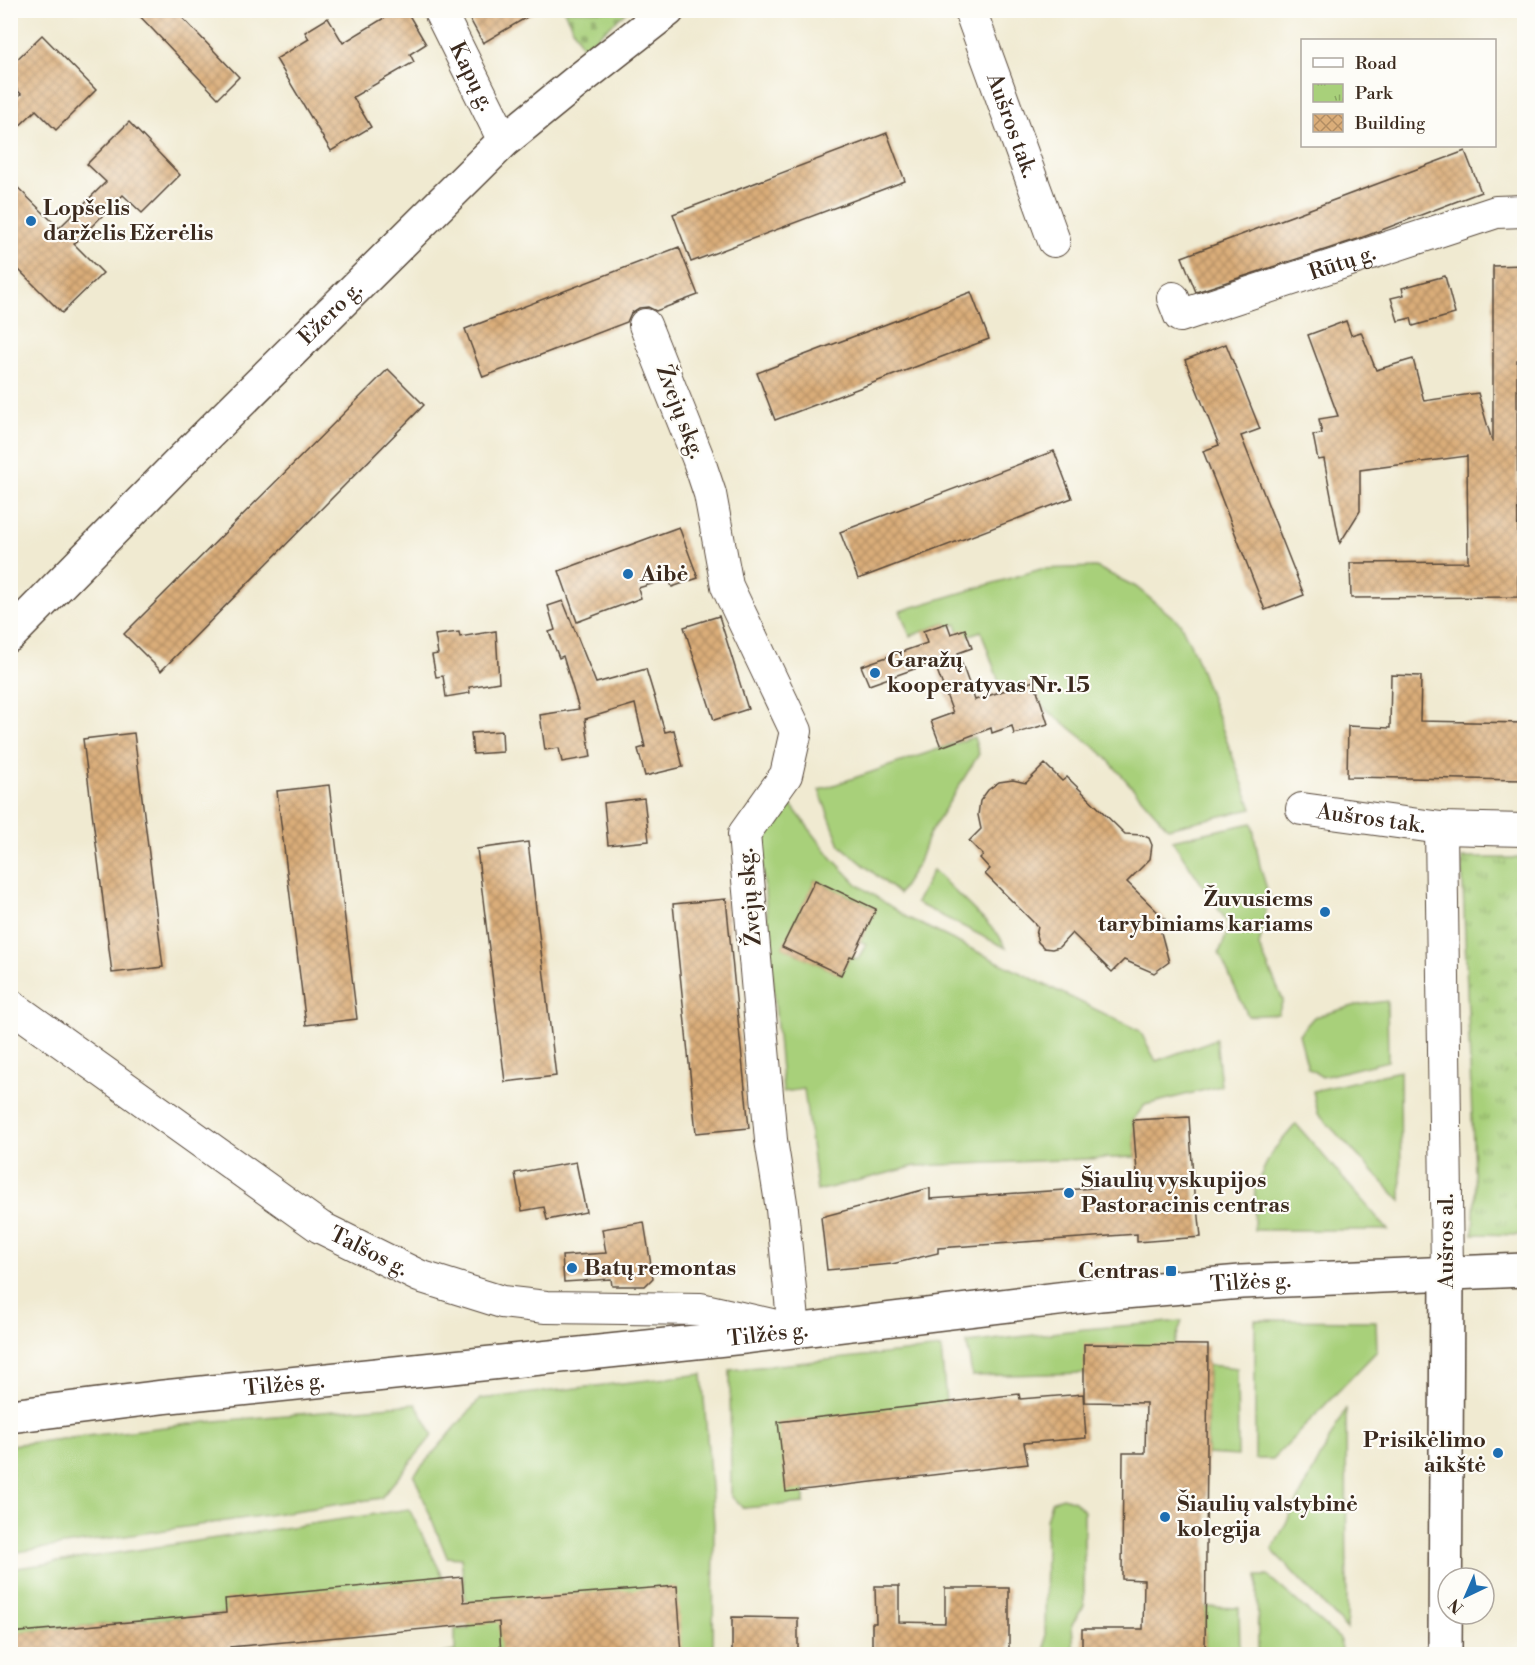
<svg xmlns="http://www.w3.org/2000/svg" width="1535" height="1665" font-family="'Libre Bodoni',serif">
	<style>
		.green { fill: #a8d07a; stroke: #727d4c; stroke-width: 1.5; fill-rule: evenodd }
		.cemetery { fill: url(#cemetery-stones); stroke: #727d4c; stroke-width: 1.5 }
		.park { fill: url(#park-tufts); stroke: #727d4c; stroke-width: 1.5 }
		.building { fill: url(#building-cross-hatch) }
		.lines { fill: none; stroke-linecap: round; stroke-linejoin: round }
		.street-casing { stroke: #564739; stroke-width: 34 }
		.secondary-casing { stroke: #564739; stroke-width: 36 }
		.highway-casing { stroke: #564739; stroke-width: 36 }
		.street { stroke: #fff; stroke-width: 32 }
		.secondary { stroke: #fff; stroke-width: 33 }
		.highway { stroke: #fff; stroke-width: 33 }
		.poi-dot { fill: #1f6fb2; stroke: #fdfcf7; stroke-width: 2 }
		.labels { text-anchor: middle; dominant-baseline: central; stroke-width: 4.5; stroke-linejoin: round; paint-order: stroke }
		.street-label { font-size: 22px; fill: #3b2a1e; stroke: #fdfcf7 }
		.poi-label { font-size: 22px; font-weight: bold; fill: #3b2a1e; stroke: #fdfcf7; text-anchor: start }
	</style>
	<defs>
		<pattern id="cemetery-stones" width="16" height="16" patternUnits="userSpaceOnUse" patternTransform="scale(1.5)"><rect width="16" height="16" fill="#a8d07a"/><path d="M2 7V4a2 2 0 0 1 4 0v3zM10 15v-3a2 2 0 0 1 4 0v3z" fill="#8aa963"/></pattern>
		<pattern id="park-tufts" width="24" height="20" patternUnits="userSpaceOnUse" patternTransform="scale(1.5)"><rect width="24" height="20" fill="#a8d07a"/><path d="M3 7l-1-3M5 7V3M7 7l1-3M15 17l-1-3M17 17v-4M19 17l1-3" fill="none" stroke="#8aa963"/></pattern>
		<pattern id="building-cross-hatch" width="8" height="8" patternUnits="userSpaceOnUse" patternTransform="scale(1.5)"><rect width="8" height="8" fill="#daad79"/><path d="M0 0l8 8M0 8l8-8" fill="none" stroke="#b28d63"/></pattern>
	</defs>
	<rect width="100%" height="100%" fill="#fdfcf7"/>
	<filter id="ink" filterUnits="userSpaceOnUse"><feTurbulence type="fractalNoise" baseFrequency=".0167" numOctaves="2"/><feDisplacementMap in="SourceGraphic" scale="12" xChannelSelector="R" yChannelSelector="G"/><feConvolveMatrix kernelMatrix="1 2 1 2 8 2 1 2 1" color-interpolation-filters="sRGB"/></filter>
	<filter id="wash" filterUnits="userSpaceOnUse"><feTurbulence type="fractalNoise" baseFrequency=".008" numOctaves="4" result="noise"/><feDisplacementMap in="SourceGraphic" scale="24" xChannelSelector="R" yChannelSelector="G"/><feGaussianBlur stdDeviation="1.35" result="paint"/><feColorMatrix in="noise" values="0 0 0 0 0 0 0 0 0 0 0 0 0 0 0 0 0 1.4 0 .05"/><feComposite in="paint" operator="in"/></filter>
	<g filter="url(#wash)">
		<rect width="100%" height="100%" fill="#f0ead1"/>
		<g class="green">
			<polygon points="1096,567 1136,587 1180,623 1194,652 1252,809 1168,828 1102,753 1042,706 1034,681 1002,691 981,631 961,638 956,624 948,627 946,623 910,636 900,611 1041,569"/>
			<polygon points="974,737 979,754 928,836 919,862 899,894 840,845 819,790"/>
			<path d="M791,805L832,858L857,884L908,918L1140,1031L1156,1061L1216,1039L1221,1086L1145,1105L1133,1120L1136,1157L916,1166L817,1191L804,1089L783,1092L760,838ZM815,880L876,909L860,941L866,944L858,959L850,956L841,975L783,947Z"/>
			<polygon points="1252,823 1260,866 1269,896 1259,946 1283,1000 1278,1014 1248,1016 1219,953 1230,926 1172,840"/>
			<polygon points="933,870 998,934 1006,948 916,903"/>
			<polygon points="1387,1001 1388,1061 1322,1077 1308,1068 1299,1034 1314,1017 1357,1005"/>
			<polygon points="1400,1071 1401,1201 1318,1114 1313,1091"/>
			<polygon points="1296,1124 1388,1230 1254,1230 1255,1187 1272,1152"/>
			<polygon points="1255,1320 1376,1321 1377,1351 1273,1459 1255,1459"/>
			<polygon points="1182,1321 1174,1345 1084,1373 972,1376 967,1343 1085,1329"/>
			<polygon points="941,1348 946,1403 804,1490 804,1503 743,1508 731,1496 730,1370"/>
			<polygon points="1208,1365 1237,1368 1238,1456 1207,1454"/>
			<polygon points="702,1374 714,1524 713,1654 441,1654 455,1651 455,1629 469,1629 461,1558 447,1557 414,1475 480,1399"/>
			<polygon points="416,1404 433,1435 381,1498 11,1553 11,1445 216,1421"/>
			<polygon points="1346,1408 1347,1629 1272,1550"/>
			<polygon points="1062,1497 1075,1501 1084,1511 1084,1606 1072,1624 1074,1654 1045,1654 1046,1520 1051,1502"/>
			<polygon points="409,1509 444,1579 226,1613 11,1633 11,1569"/>
			<polygon points="1257,1576 1268,1576 1340,1639 1341,1654 1258,1654"/>
			<polygon points="1205,1607 1239,1608 1240,1654 1205,1654"/>
		</g>
		<polygon class="cemetery" points="564,11 628,11 583,48"/>
		<polygon class="park" points="1462,858 1524,858 1524,1235 1473,1234 1475,1197"/>
		<g id="blocks">
			<g class="building">
				<polygon points="134,10 175,10 239,77 218,98"/>
				<polygon points="397,10 406,10 426,44 410,54 414,62 353,97 371,127 331,151 276,59 309,39 305,32 328,18 343,43"/>
				<polygon points="465,10 539,10 483,43"/>
				<polygon points="42,35 96,90 56,130 36,110 10,135 10,104 21,94 10,83 10,66"/>
				<polygon points="129,122 180,175 142,213 123,195 74,244 103,273 62,313 10,261 10,180 59,228 106,182 87,164"/>
				<polygon points="887,133 905,181 691,262 673,214"/>
				<polygon points="1465,151 1481,192 1358,239 1196,292 1182,257"/>
				<polygon points="679,247 698,295 656,311 648,307 639,308 631,313 627,322 483,377 465,329"/>
				<polygon points="1524,265 1524,360 1517,360 1518,597 1351,598 1350,563 1468,562 1467,456 1360,470 1360,511 1340,543 1324,459 1318,460 1313,435 1322,434 1319,419 1338,416 1308,335 1346,321 1351,335 1361,332 1376,370 1413,359 1424,401 1478,393 1492,441 1493,441 1493,266"/>
				<polygon points="1445,276 1455,314 1413,326 1411,318 1398,321 1391,298 1404,295 1402,288"/>
				<polygon points="971,292 989,339 775,420 757,373"/>
				<polygon points="1226,344 1260,429 1241,436 1304,595 1265,610 1203,451 1219,445 1185,360"/>
				<polygon points="388,369 424,405 161,671 124,634"/>
				<polygon points="1054,451 1072,498 858,579 840,532"/>
				<polygon points="679,527 698,578 672,587 669,579 638,588 641,598 577,622 559,571"/>
				<polygon points="563,601 596,683 646,669 665,732 674,730 683,767 645,776 638,749 645,747 635,704 585,719 591,757 562,762 559,748 545,750 540,715 579,709 563,656 559,658 549,632 555,630 548,606"/>
				<polygon points="719,616 748,709 714,720 684,627"/>
				<polygon points="947,623 951,634 965,629 972,648 958,653 975,700 1034,681 1048,724 1014,734 1012,726 992,733 991,728 941,747 931,721 953,713 934,662 869,685 861,666 927,643 923,631"/>
				<polygon points="496,631 499,682 469,687 470,693 446,697 443,676 436,677 432,655 438,654 435,635 459,632 460,637"/>
				<polygon points="1391,675 1421,676 1420,721 1524,723 1524,780 1347,777 1348,726 1390,728"/>
				<polygon points="502,731 503,752 473,754 471,733"/>
				<polygon points="134,733 163,967 112,973 83,739"/>
				<polygon points="1045,764 1062,781 1067,777 1125,834 1142,835 1149,838 1152,845 1150,859 1127,882 1165,919 1159,925 1169,962 1154,973 1124,960 1112,972 1072,933 1059,947 1052,949 1044,948 1038,942 1036,935 1038,927 985,874 990,869 980,858 983,855 969,841 981,829 978,815 980,801 988,790 999,782 1013,780 1026,783"/>
				<polygon points="329,785 357,1019 306,1025 277,791"/>
				<polygon points="644,798 649,841 608,845 604,803"/>
				<polygon points="528,842 556,1076 505,1082 477,849"/>
				<polygon points="815,880 876,909 853,957 850,956 841,975 782,947"/>
				<polygon points="726,899 749,1128 696,1133 673,904"/>
				<polygon points="1189,1117 1195,1208 1198,1207 1201,1237 1137,1242 1137,1234 938,1248 938,1253 892,1264 827,1270 821,1217 930,1188 930,1199 1138,1185 1133,1120"/>
				<polygon points="576,1162 586,1212 547,1220 544,1207 522,1211 515,1173"/>
				<polygon points="644,1222 653,1278 645,1286 612,1286 611,1279 564,1282 562,1256 606,1253 602,1229"/>
				<polygon points="1084,1344 1208,1345 1205,1654 1082,1654 1082,1629 1143,1629 1144,1580 1122,1579 1123,1453 1145,1453 1146,1403 1084,1402"/>
				<polygon points="1019,1394 1020,1399 1083,1394 1086,1438 1024,1443 1028,1464 786,1492 778,1422"/>
				<polygon points="462,1577 464,1602 677,1586 682,1654 501,1654 499,1622 230,1647 231,1654 10,1654 10,1633 226,1613 225,1599"/>
				<polygon points="875,1586 899,1586 899,1622 945,1623 945,1588 1009,1588 1009,1654 872,1654 872,1623 876,1623"/>
				<polygon points="732,1617 798,1618 798,1654 732,1654"/>
			</g>
		</g>
	</g>
	<g filter="url(#ink)">
		<use href="#blocks" fill-opacity="0" stroke="#564739" stroke-width="1.5"/>
		<g class="lines">
			<g class="street-casing">
				<g id="street">
					<path id="s1" d="M439,10L504,141"/>
					<path id="s2" d="M970,10L1054,241"/>
					<path id="s3" d="M1173,298L1180,316L1496,212L1524,211"/>
					<path id="s4" d="M1302,809L1441,828L1524,830"/>
					<polyline points="1441,828 1447,1272"/>
					<path id="s5" d="M10,1005L320,1227L419,1276L502,1302L546,1307L701,1309L794,1330L782,1209L771,1140L744,834L786,775L796,731L727,586L710,494L698,458L645,325"/>
				</g>
			</g>
			<g class="secondary-casing">
				<g id="secondary">
					<path id="s6" d="M10,635L183,459L504,141L575,83L668,10"/>
					<polyline points="1445,1654 1447,1272"/>
				</g>
			</g>
			<g class="highway-casing">
				<g id="highway">
					<path id="s7" d="M10,1416L162,1397L744,1337L1100,1294L1241,1282L1524,1270"/>
				</g>
			</g>
			<use href="#street" class="street"/>
			<use href="#secondary" class="secondary"/>
			<use href="#highway" class="highway"/>
		</g>
	</g>
	<g class="poi-dot">
		<circle cx="31" cy="221" r="6"/>
		<circle cx="628" cy="574" r="6"/>
		<circle cx="875" cy="673" r="6"/>
		<circle cx="1325" cy="912" r="6"/>
		<circle cx="1069" cy="1193" r="6"/>
		<circle cx="572" cy="1268" r="6"/>
		<rect x="1165" y="1265" width="12" height="12" rx="3"/>
		<circle cx="1498" cy="1453" r="6"/>
		<circle cx="1165" cy="1517" r="6"/>
	</g>
	<g class="labels">
		<g class="street-label">
			<text stroke="none"><textPath href="#s1" startOffset="74">Kapų g.</textPath></text>
			<text stroke="none"><textPath href="#s2" startOffset="123">Aušros tak.</textPath></text>
			<text stroke="none"><textPath href="#s3" startOffset="190">Rūtų g.</textPath></text>
			<text stroke="none"><textPath href="#s6" startOffset="454">Ežero g.</textPath></text>
			<text transform="translate(680 412) rotate(69)">Žvejų skg.</text>
			<text stroke="none"><textPath href="#s4" startOffset="70">Aušros tak.</textPath></text>
			<text transform="translate(750 897) rotate(-95)">Žvejų skg.</text>
			<text transform="translate(1446 1241) rotate(-90)">Aušros al.</text>
			<text stroke="none"><textPath href="#s5" startOffset="436">Talšos g.</textPath></text>
			<text stroke="none"><textPath href="#s7" startOffset="1248">Tilžės g.</textPath></text>
			<text stroke="none"><textPath href="#s7" startOffset="762">Tilžės g.</textPath></text>
			<text stroke="none"><textPath href="#s7" startOffset="276">Tilžės g.</textPath></text>
		</g>
		<g class="poi-label">
			<text x="43" y="208">Lopšelis<tspan x="43" dy="25">darželis Ežerėlis</tspan></text>
			<text x="640" y="574">Aibė</text>
			<text x="887" y="660">Garažų<tspan x="887" dy="25">kooperatyvas Nr. 15</tspan></text>
			<text x="1313" y="899" text-anchor="end">Žuvusiems<tspan x="1313" dy="25">tarybiniams kariams</tspan></text>
			<text x="1081" y="1180">Šiaulių vyskupijos<tspan x="1081" dy="25">Pastoracinis centras</tspan></text>
			<text x="584" y="1268">Batų remontas</text>
			<text x="1159" y="1271" text-anchor="end">Centras</text>
			<text x="1486" y="1440" text-anchor="end">Prisikėlimo<tspan x="1486" dy="25">aikštė</tspan></text>
			<text x="1177" y="1504">Šiaulių valstybinė<tspan x="1177" dy="25">kolegija</tspan></text>
		</g>
	</g>
	<rect width="1535" height="1665" fill="none" stroke="#fdfcf7" stroke-width="36"/>
	<rect x="1301" y="39" width="195" height="108" fill="#fdfcf7" stroke="#afa8a0" stroke-width="1.5"/>
	<rect x="1313" y="58" width="30" height="9" fill="#ffffff" stroke="#afa8a0" stroke-width="1.5"/>
	<text x="1355" y="69" font-size="18" fill="#3b2a1e">Road</text>
	<rect x="1313" y="84" width="30" height="18" fill="url(#park-tufts)" stroke="#afa8a0" stroke-width="1.5"/>
	<text x="1355" y="99" font-size="18" fill="#3b2a1e">Park</text>
	<rect x="1313" y="114" width="30" height="18" fill="url(#building-cross-hatch)" stroke="#afa8a0" stroke-width="1.5"/>
	<text x="1355" y="129" font-size="18" fill="#3b2a1e">Building</text>
	<g transform="translate(1466 1596) rotate(224)"><circle r="28" fill="#fdfcf7" stroke="#afa8a0" stroke-width="1.5"/>
	<path d="M0-4.5L10 22L0 15L-10 22Z" fill="#1f6fb2"/>
	<text y="-9" font-size="16" font-weight="bold" text-anchor="middle" fill="#3b2a1e">N</text>
	</g>
</svg>
